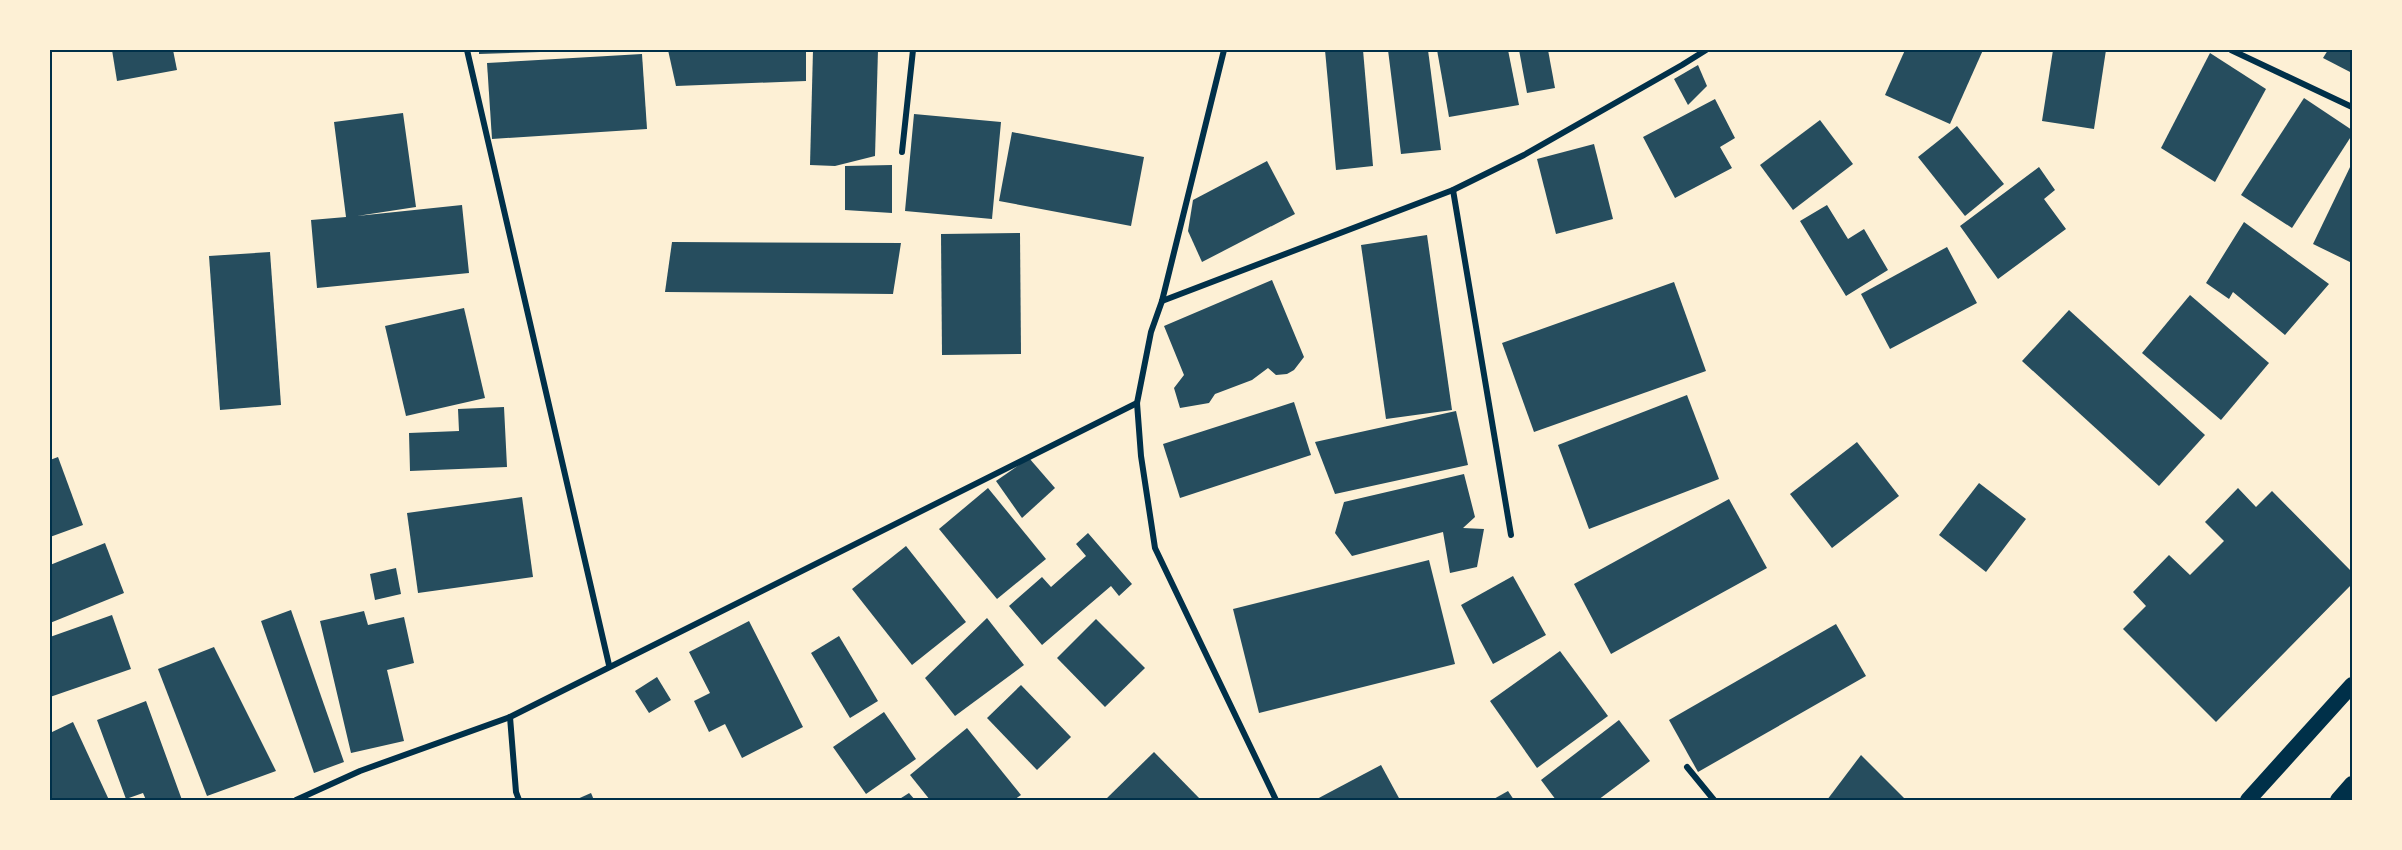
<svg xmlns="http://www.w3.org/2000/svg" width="2402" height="850" font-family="'Sofia Sans Condensed',sans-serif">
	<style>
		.building { fill: #264d5e }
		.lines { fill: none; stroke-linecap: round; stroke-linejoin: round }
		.minor { stroke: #003049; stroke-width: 6 }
		.trunk { stroke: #003049; stroke-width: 16 }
		.neatline { fill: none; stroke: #003049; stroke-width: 2 }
	</style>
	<rect width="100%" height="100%" fill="#fdf0d5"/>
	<g class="building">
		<polygon points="112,50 173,50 177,70 117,81"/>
		<polygon points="479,50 573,50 573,51 479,54"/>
		<polygon points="668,50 806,50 806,81 676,86"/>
		<polygon points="813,50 878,50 875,156 835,166 810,165"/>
		<polygon points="1325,50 1363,50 1373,166 1336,170"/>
		<polygon points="1388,50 1428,50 1441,150 1401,154"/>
		<polygon points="1437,50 1508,50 1519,105 1449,117"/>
		<polygon points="1519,50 1548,50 1555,88 1527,93"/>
		<polygon points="1905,50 1983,50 1950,124 1885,95"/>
		<polygon points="2053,50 2106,50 2094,129 2042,121"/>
		<polygon points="2328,50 2352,50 2352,73 2323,58"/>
		<polygon points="2210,53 2266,89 2215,182 2161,148"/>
		<polygon points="642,54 647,129 492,139 487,63"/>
		<polygon points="1698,65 1707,86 1688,105 1674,79"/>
		<polygon points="2304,98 2352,130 2352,135 2292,228 2241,195"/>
		<polygon points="1715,99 1735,138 1720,147 1732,168 1675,198 1643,137"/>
		<polygon points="403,113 416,207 357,216 462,205 469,273 317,288 311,220 346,217 334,122"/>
		<polygon points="914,114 1001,122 992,219 905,211"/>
		<polygon points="1820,120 1853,164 1793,210 1760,165"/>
		<polygon points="1957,126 2004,184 1965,216 1918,157"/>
		<polygon points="1012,132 1144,157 1131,226 999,201"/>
		<polygon points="1594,144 1613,219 1556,234 1537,159"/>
		<polygon points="1267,161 1295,214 1202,262 1188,231 1193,200"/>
		<polygon points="2352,163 2352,263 2313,244"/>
		<polygon points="892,165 892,213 845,210 845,166"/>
		<polygon points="2039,167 2055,190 2044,199 2066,229 1998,279 1960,226"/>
		<polygon points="1827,205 1848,239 1864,229 1888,270 1846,296 1800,221"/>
		<polygon points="2244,222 2329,284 2285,335 2233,292 2229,299 2206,283"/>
		<polygon points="1020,233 1021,354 942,355 941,234"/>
		<polygon points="1427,235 1452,410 1386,419 1361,245"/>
		<polygon points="672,242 901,243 893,294 665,292"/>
		<polygon points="1947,247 1977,303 1890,349 1861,294"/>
		<polygon points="270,252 281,405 220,410 209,256"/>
		<polygon points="1272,280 1304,357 1294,370 1287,374 1276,375 1268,368 1252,380 1215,394 1209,403 1180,408 1174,388 1184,375 1164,326"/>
		<polygon points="1674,282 1706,371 1534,432 1502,343"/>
		<polygon points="2190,295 2269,363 2221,420 2142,353"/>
		<polygon points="464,308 485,398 406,416 385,326"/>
		<polygon points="2069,310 2205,435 2159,486 2022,361"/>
		<polygon points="1687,395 1719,479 1589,529 1558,445"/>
		<polygon points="1294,402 1311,455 1180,498 1163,444"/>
		<polygon points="504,407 507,467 410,471 409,433 459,431 458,409"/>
		<polygon points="1456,411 1468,465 1335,494 1315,442"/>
		<polygon points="1857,442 1899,496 1832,548 1790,494"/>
		<polygon points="58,457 83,525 50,537 50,460"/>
		<polygon points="1029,458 1055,488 1022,518 996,481"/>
		<polygon points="1464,474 1475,517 1463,528 1484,529 1477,567 1450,573 1443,532 1352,556 1335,533 1344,502"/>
		<polygon points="1979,483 2026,519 1986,572 1939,535"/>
		<polygon points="988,488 1046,559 997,599 939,529"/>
		<polygon points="2238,488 2256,507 2272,491 2352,572 2352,584 2216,722 2123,629 2146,606 2133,592 2169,555 2190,575 2224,541 2205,522"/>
		<polygon points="522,497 533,577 418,593 407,513"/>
		<polygon points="1729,499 1767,568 1611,654 1574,584"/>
		<polygon points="1088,533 1132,584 1119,596 1111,586 1042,645 1009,606 1042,577 1051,587 1086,556 1076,544"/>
		<polygon points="105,543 124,593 50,623 50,565"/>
		<polygon points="906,546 966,622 912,665 852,589"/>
		<polygon points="1429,560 1455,664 1259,713 1233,609"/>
		<polygon points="396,568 401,594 375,600 370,574"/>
		<polygon points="1513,576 1546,635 1493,664 1461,605"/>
		<polygon points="291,610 344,762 314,773 261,621"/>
		<polygon points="364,611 368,625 404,617 414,663 387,670 404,741 351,753 320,621"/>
		<polygon points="112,615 131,669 50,697 50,637"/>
		<polygon points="987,618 1024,665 955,716 925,678"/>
		<polygon points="1096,619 1145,668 1105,707 1057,658"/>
		<polygon points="749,621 803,727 742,758 725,724 709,732 694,701 710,693 689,652"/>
		<polygon points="1836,624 1866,676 1698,772 1669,720"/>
		<polygon points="839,636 878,701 850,718 811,653"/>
		<polygon points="214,647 276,771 207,796 158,669"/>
		<polygon points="1560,651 1608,716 1537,768 1490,701"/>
		<polygon points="657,677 671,700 649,713 635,691"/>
		<polygon points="1021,685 1071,737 1037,770 987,718"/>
		<polygon points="146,701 182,800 146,800 143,793 126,799 97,720"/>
		<polygon points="884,712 916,759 866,794 833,747"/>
		<polygon points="1619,720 1650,761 1598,800 1556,800 1541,780"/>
		<polygon points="73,722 109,800 50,800 50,733"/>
		<polygon points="967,728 1021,795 1014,800 930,800 910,775"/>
		<polygon points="1154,752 1201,800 1105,800"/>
		<polygon points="1861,755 1906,800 1827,800"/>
		<polygon points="1381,765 1400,800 1315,800"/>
		<polygon points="1508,791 1514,800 1492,800"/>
		<polygon points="591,793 594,800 575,800"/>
		<polygon points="909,793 915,800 898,800"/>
	</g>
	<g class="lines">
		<g class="minor">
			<polyline points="467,50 609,665"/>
			<polyline points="1224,50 1162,301 1151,332 1137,403 1141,456 1155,548 1276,800"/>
			<polyline points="2231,50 2352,107"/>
			<polyline points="902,152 913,50"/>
			<polyline points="1453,190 1511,535"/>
			<polyline points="1162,301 1453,190 1524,155 1682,65 1706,50"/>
			<polyline points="510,717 516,792 519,800"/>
			<polyline points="1687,767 1714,800"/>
			<polyline points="296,800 360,771 510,717 1137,403"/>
		</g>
		<g class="trunk">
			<polyline points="2248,800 2352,685"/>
			<polyline points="2338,800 2352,784"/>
		</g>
	</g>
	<rect width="2402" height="850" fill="none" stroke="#fdf0d5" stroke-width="102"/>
	<rect x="51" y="51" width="2300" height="748" class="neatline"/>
</svg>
